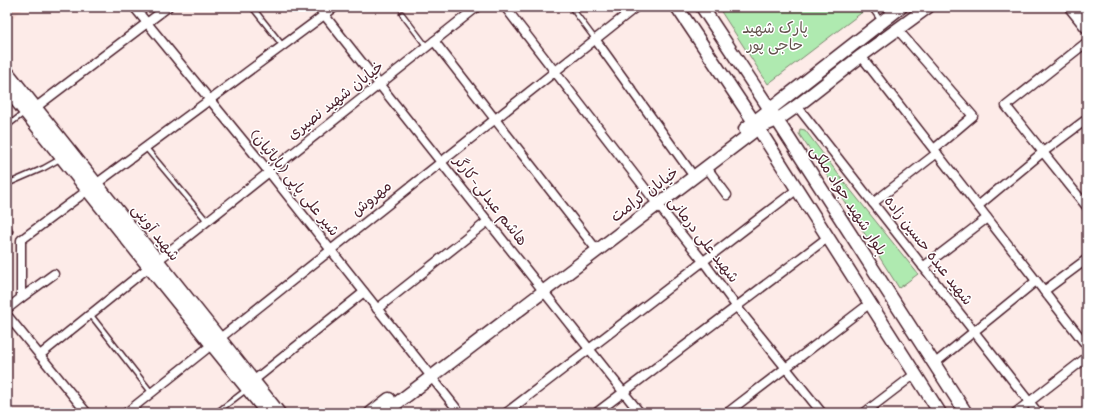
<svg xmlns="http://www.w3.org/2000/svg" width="1094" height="420" font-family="Mynerve,'Playpen Sans Arabic',sans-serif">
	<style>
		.built { fill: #fbddd8 }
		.green { fill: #afeab0; stroke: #7c846e }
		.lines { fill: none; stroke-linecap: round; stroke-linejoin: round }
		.lane-casing { stroke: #4a1f2b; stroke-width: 7 }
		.street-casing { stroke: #4a1f2b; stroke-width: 11 }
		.secondary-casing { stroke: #4a1f2b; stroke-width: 15 }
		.lane { stroke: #fff; stroke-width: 4 }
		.street { stroke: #fff; stroke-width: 8 }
		.secondary { stroke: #fff; stroke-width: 12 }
		.labels { text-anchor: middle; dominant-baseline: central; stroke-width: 3; stroke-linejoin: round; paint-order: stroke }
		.park-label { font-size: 15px; fill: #63524c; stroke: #fff }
		.street-label { font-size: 15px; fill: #4a1f2b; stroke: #fff }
	</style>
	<rect width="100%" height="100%" fill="#fdebe8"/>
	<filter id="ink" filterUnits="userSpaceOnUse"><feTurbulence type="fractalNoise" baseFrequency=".025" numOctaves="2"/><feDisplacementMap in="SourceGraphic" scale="8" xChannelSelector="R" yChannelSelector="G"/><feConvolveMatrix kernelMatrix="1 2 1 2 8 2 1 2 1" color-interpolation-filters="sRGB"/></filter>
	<g filter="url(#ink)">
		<polygon class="built" points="7,7 26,7 7,22"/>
		<g class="green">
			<polygon points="718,7 869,7 768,84"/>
			<polygon points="800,129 805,130 845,183 918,274 899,288 837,190 799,134"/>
		</g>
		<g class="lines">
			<g class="lane-casing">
				<g id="lane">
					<polyline points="252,7 283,46"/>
					<polyline points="571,7 595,39"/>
					<polyline points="871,7 881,21"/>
					<polyline points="402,14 427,47"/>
					<polyline points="7,126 24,113"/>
					<polyline points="146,148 207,221"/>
					<polyline points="7,184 44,168 60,159"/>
					<polyline points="7,225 10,231"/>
					<polyline points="90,314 151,392"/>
					<polyline points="216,413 246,390"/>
				</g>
			</g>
			<g class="street-casing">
				<g id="street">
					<polyline points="134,7 269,172 460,413"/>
					<polyline points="318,7 640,413"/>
					<polyline points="505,7 658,205 703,261 736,306 822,413"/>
					<polyline points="898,30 973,116 934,149"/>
					<polyline points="595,39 690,171"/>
					<polyline points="434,41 593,245"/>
					<polyline points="1087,42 1006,106 1087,207"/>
					<polyline points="861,56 1087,346"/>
					<polyline points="797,106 1038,413"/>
					<polyline points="35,108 168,7"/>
					<polyline points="707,168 727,195"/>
					<polyline points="96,184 335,7"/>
					<polyline points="873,203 937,153"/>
					<polyline points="978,206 1043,152 1087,119"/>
					<polyline points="157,261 477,7"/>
					<polyline points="923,267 987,218"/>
					<polyline points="1044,291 1087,259"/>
					<polyline points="21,298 54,274"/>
					<polyline points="7,309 21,298 21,240 88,190"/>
					<polyline points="377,309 488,221"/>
					<polyline points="7,315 87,413"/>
					<polyline points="40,355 149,267"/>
					<polyline points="934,364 1036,281"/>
					<polyline points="253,381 364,292"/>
					<polyline points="126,413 636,7"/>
					<polyline points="506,413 796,190"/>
					<polyline points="596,413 827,238"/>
					<polyline points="727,413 869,304"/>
					<polyline points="864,413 915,374"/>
					<polyline points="1015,413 1087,357"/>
				</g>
			</g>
			<g class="secondary-casing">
				<g id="secondary">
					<polyline points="677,7 758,128 940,413"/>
					<polyline points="702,7 777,120 966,413"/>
					<polyline points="1071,7 1087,27"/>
					<polyline points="7,72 279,413"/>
					<polyline points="7,89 149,267 267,413"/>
					<polyline points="745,129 901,7"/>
					<polyline points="371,413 389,399"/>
					<polyline points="384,413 758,128 777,120 797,106 861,56 928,7"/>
				</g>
			</g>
			<use href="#lane" class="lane"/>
			<use href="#street" class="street"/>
			<use href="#secondary" class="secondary"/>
		</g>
	</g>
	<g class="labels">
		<g class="park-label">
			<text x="775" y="29">پارک شهید<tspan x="775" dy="17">حاجی پور</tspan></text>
		</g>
		<g class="street-label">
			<text transform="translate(336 101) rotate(-38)">خیابان شهید نصیری</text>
			<text transform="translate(294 183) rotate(51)">شیر علی پاپی (بابائیان)</text>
			<text transform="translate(645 195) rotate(-37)">خیابان کرامت</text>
			<text transform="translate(372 199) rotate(-39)">مهروش</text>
			<text transform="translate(490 201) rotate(52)">هاشم عبدلی-کارگر</text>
			<text transform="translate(848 201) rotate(57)">بلوار شهید جواد ملکی</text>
			<text transform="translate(155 233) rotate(52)">شهید آوینی</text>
			<text transform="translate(703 240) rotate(52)">شهید علی درمانی</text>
			<text transform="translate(928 251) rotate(52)">شهید عبده حسین زاده</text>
		</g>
	</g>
	<rect width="1094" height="420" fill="none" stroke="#fff" stroke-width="24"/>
	<rect x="12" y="12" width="1070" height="396" fill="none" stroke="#4a1f2b" stroke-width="1.5" filter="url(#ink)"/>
</svg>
